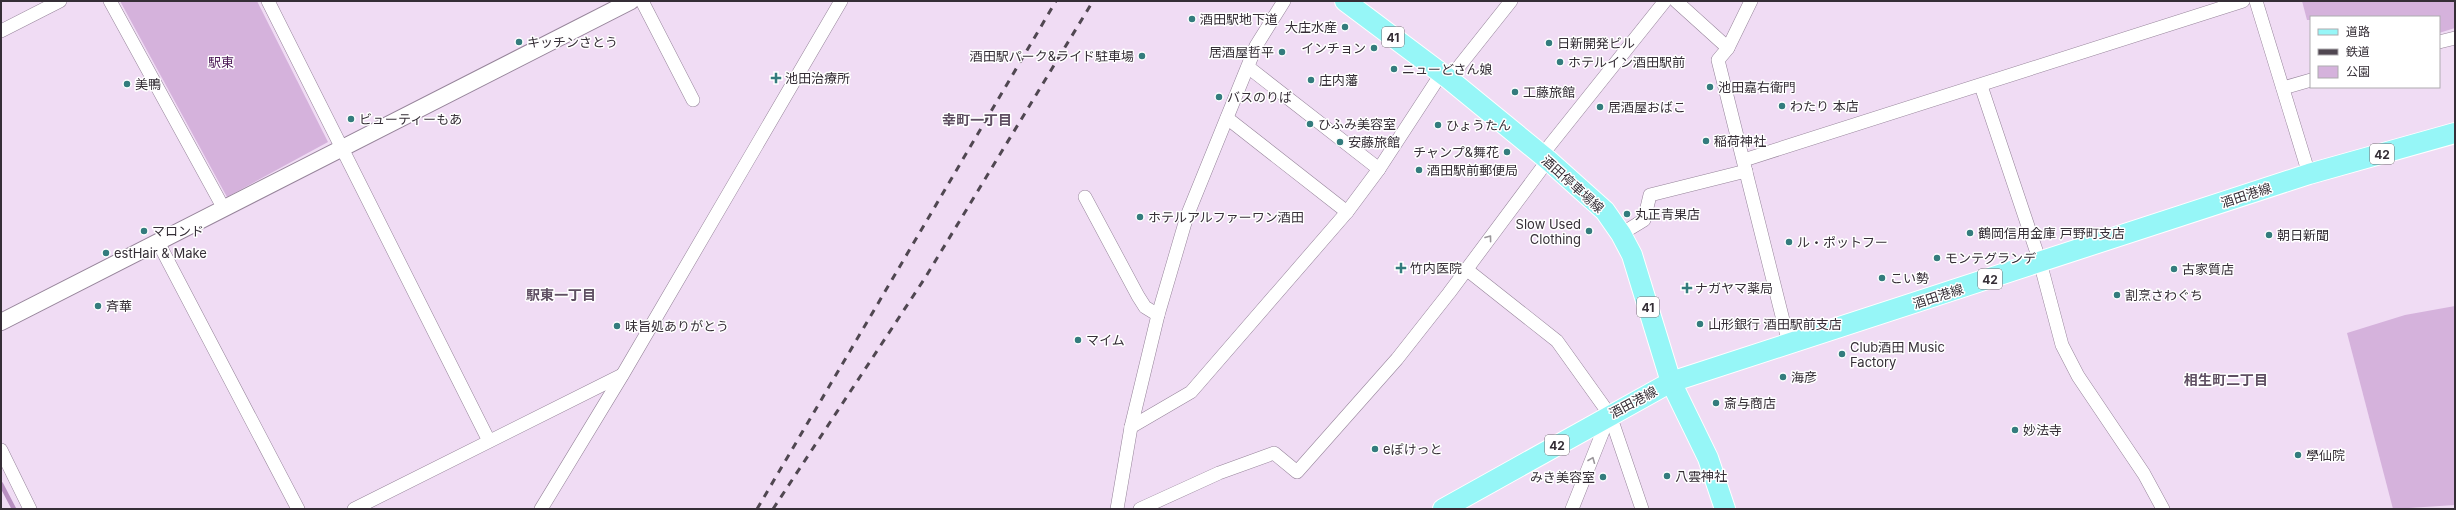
<svg xmlns="http://www.w3.org/2000/svg" width="2456" height="510" font-family="Inter,'Noto Sans JP',sans-serif">
	<style>
		.green { fill: #d5b2dc }
		.lines { fill: none; stroke-linecap: round; stroke-linejoin: round }
		.stream { stroke: #b88fc1; stroke-width: 4.5 }
		.minor-casing { stroke: #96849a; stroke-width: 14 }
		.tertiary-casing { stroke: #96849a; stroke-width: 18 }
		.primary-casing { stroke: #fff; stroke-width: 22 }
		.minor { stroke: #fff; stroke-width: 13 }
		.tertiary { stroke: #fff; stroke-width: 16 }
		.primary { stroke: #96f6f7; stroke-width: 20 }
		.rail { stroke: #504751; stroke-width: 3; stroke-dasharray: 7 7; stroke-linecap: butt }
		.oneway { stroke: #9a969a }
		.poi-dot { fill: #337c7d; stroke: #fff; stroke-width: 1.5 }
		.labels { text-anchor: middle; dominant-baseline: central; stroke-width: 3; stroke-linejoin: round; paint-order: stroke }
		.shield { fill: #fff; stroke: #726d72; stroke-width: 1 }
		.shield-label { font-size: 12px; font-weight: bold; fill: #352e36 }
		.poi-label { font-size: 13px; fill: #352e36; stroke: #fff; text-anchor: start }
		.park-label { font-size: 13px; fill: #4c1956; stroke: #fff }
		.street-label { font-size: 13px; fill: #352e36; stroke: #fff }
		.neighbourhood-label { font-size: 14px; font-weight: bold; fill: #5f4f62; stroke: #fff }
	</style>
	<rect width="100%" height="100%" fill="#f0dcf4"/>
	<g class="green">
		<polygon points="120,1 257,1 328,142 227,197"/>
		<polygon points="2302,1 2455,1 2455,28 2439,33 2439,17 2311,17 2311,20 2307,20"/>
		<polygon points="2455,306 2455,505 2393,509 2347,333 2405,315"/>
	</g>
	<g class="lines">
		<polyline class="stream" points="1,484 14,509"/>
		<g class="minor-casing">
			<g id="minor">
				<polyline points="110,1 224,209"/>
				<polyline points="268,1 489,441"/>
				<polyline points="642,1 693,100"/>
				<polyline points="1676,1 1728,48 1718,60 1789,344"/>
				<polyline points="2256,1 2309,174"/>
				<polyline points="1,31 60,1"/>
				<polyline points="2439,42 2455,38"/>
				<polyline points="1728,48 1751,1"/>
				<polyline points="1248,67 1379,169"/>
				<polyline points="1449,79 1511,1"/>
				<polyline points="1981,86 2040,262 2062,345 2078,376 2144,474 2163,509"/>
				<polyline points="2283,88 2311,80"/>
				<polyline points="1227,118 1347,212"/>
				<polyline points="1542,155 1665,1"/>
				<polyline points="1744,160 2243,1"/>
				<polyline points="1085,197 1138,296 1145,307 1158,315"/>
				<polyline points="1621,234 1644,220 1650,195 1746,171"/>
				<polyline points="158,242 298,509"/>
				<polyline points="1466,269 1557,341 1610,415 1642,509"/>
				<polyline points="1131,427 1191,392 1347,212 1379,169 1441,74"/>
				<polyline points="1,450 30,509"/>
				<polyline points="354,509 622,375"/>
				<polyline points="541,509 623,374 841,1"/>
				<polyline points="1117,509 1131,427 1158,315 1187,216 1256,46 1284,1"/>
				<polyline points="1140,509 1219,473 1274,453 1297,472 1397,359 1449,293 1548,160"/>
				<polyline points="1572,509 1609,416"/>
			</g>
		</g>
		<g class="tertiary-casing">
			<polyline id="tertiary" points="1,322 631,1"/>
		</g>
		<g class="primary-casing">
			<g id="primary">
				<polyline points="1345,1 1449,79 1548,160 1605,211 1621,234 1632,255 1671,382 1708,458 1725,509"/>
				<polyline points="1443,509 1671,382 2309,174 2455,133"/>
			</g>
		</g>
		<use href="#minor" class="minor"/>
		<use href="#tertiary" class="tertiary"/>
		<use href="#primary" class="primary"/>
		<g class="rail">
			<polyline points="757,509 1056,1"/>
			<polyline points="773,509 925,278 1093,1"/>
		</g>
	</g>
	<defs><path id="oneway-chevron" d="M-2-3.5L2.5 0L-2 3.5" fill="none" stroke-width="1.6" stroke-linecap="round" stroke-linejoin="round"/></defs>
	<g class="oneway">
		<use href="#oneway-chevron" transform="translate(1489 238) rotate(-53)"/>
		<use href="#oneway-chevron" transform="translate(1592 460) rotate(-68)"/>
	</g>
	<g class="poi-dot">
		<circle cx="1192" cy="19" r="4"/>
		<circle cx="1345" cy="27" r="4"/>
		<circle cx="519" cy="42" r="4"/>
		<circle cx="1549" cy="43" r="4"/>
		<circle cx="1374" cy="48" r="4"/>
		<circle cx="1282" cy="52" r="4"/>
		<circle cx="1142" cy="56" r="4"/>
		<circle cx="1560" cy="62" r="4"/>
		<circle cx="1394" cy="69" r="4"/>
		<path d="M774 72h4v4h4v4h-4v4h-4v-4h-4v-4h4z"/>
		<circle cx="1311" cy="80" r="4"/>
		<circle cx="127" cy="84" r="4"/>
		<circle cx="1710" cy="87" r="4"/>
		<circle cx="1515" cy="92" r="4"/>
		<circle cx="1219" cy="97" r="4"/>
		<circle cx="1782" cy="106" r="4"/>
		<circle cx="1600" cy="107" r="4"/>
		<circle cx="351" cy="119" r="4"/>
		<circle cx="1310" cy="124" r="4"/>
		<circle cx="1438" cy="125" r="4"/>
		<circle cx="1706" cy="141" r="4"/>
		<circle cx="1340" cy="142" r="4"/>
		<circle cx="1507" cy="152" r="4"/>
		<circle cx="1419" cy="170" r="4"/>
		<circle cx="1627" cy="214" r="4"/>
		<circle cx="1140" cy="217" r="4"/>
		<circle cx="144" cy="231" r="4"/>
		<circle cx="1589" cy="231" r="4"/>
		<circle cx="1970" cy="233" r="4"/>
		<circle cx="2269" cy="235" r="4"/>
		<circle cx="1789" cy="242" r="4"/>
		<circle cx="106" cy="253" r="4"/>
		<circle cx="1937" cy="258" r="4"/>
		<path d="M1399 262h4v4h4v4h-4v4h-4v-4h-4v-4h4z"/>
		<circle cx="2174" cy="269" r="4"/>
		<circle cx="1882" cy="278" r="4"/>
		<path d="M1685 282h4v4h4v4h-4v4h-4v-4h-4v-4h4z"/>
		<circle cx="2117" cy="295" r="4"/>
		<circle cx="98" cy="306" r="4"/>
		<circle cx="1700" cy="324" r="4"/>
		<circle cx="617" cy="326" r="4"/>
		<circle cx="1078" cy="340" r="4"/>
		<circle cx="1842" cy="354" r="4"/>
		<circle cx="1783" cy="377" r="4"/>
		<circle cx="1716" cy="403" r="4"/>
		<circle cx="2015" cy="430" r="4"/>
		<circle cx="1375" cy="449" r="4"/>
		<circle cx="2298" cy="455" r="4"/>
		<circle cx="1667" cy="476" r="4"/>
		<circle cx="1603" cy="477" r="4"/>
	</g>
	<g class="labels">
		<g class="shield">
			<rect x="1382" y="27" width="22" height="20" rx="3"/>
			<rect x="2370" y="144" width="24" height="20" rx="3"/>
			<rect x="1978" y="269" width="24" height="20" rx="3"/>
			<rect x="1637" y="297" width="22" height="20" rx="3"/>
			<rect x="1545" y="435" width="24" height="20" rx="3"/>
		</g>
		<g class="shield-label">
			<text x="1393" y="37">41</text>
			<text x="2382" y="154">42</text>
			<text x="1990" y="279">42</text>
			<text x="1648" y="307">41</text>
			<text x="1557" y="445">42</text>
		</g>
		<g class="poi-label">
			<text x="1200" y="19">酒田駅地下道</text>
			<text x="1337" y="27" text-anchor="end">大庄水産</text>
			<text x="527" y="42">キッチンさとう</text>
			<text x="1557" y="43">日新開発ビル</text>
			<text x="1366" y="48" text-anchor="end">インチョン</text>
			<text x="1274" y="52" text-anchor="end">居酒屋哲平</text>
			<text x="1134" y="56" text-anchor="end">酒田駅パーク&amp;ライド駐車場</text>
			<text x="1568" y="62">ホテルイン酒田駅前</text>
			<text x="1402" y="69">ニューどさん娘</text>
			<text x="785" y="78">池田治療所</text>
			<text x="1319" y="80">庄内藩</text>
			<text x="135" y="84">美鴨</text>
			<text x="1718" y="87">池田嘉右衛門</text>
			<text x="1523" y="92">工藤旅館</text>
			<text x="1227" y="97">バスのりば</text>
			<text x="1790" y="106">わたり 本店</text>
			<text x="1608" y="107">居酒屋おばこ</text>
			<text x="359" y="119">ビューティーもあ</text>
			<text x="1318" y="124">ひふみ美容室</text>
			<text x="1446" y="125">ひょうたん</text>
			<text x="1714" y="141">稲荷神社</text>
			<text x="1348" y="142">安藤旅館</text>
			<text x="1499" y="152" text-anchor="end">チャンプ&amp;舞花</text>
			<text x="1427" y="170">酒田駅前郵便局</text>
			<text x="1635" y="214">丸正青果店</text>
			<text x="1148" y="217">ホテルアルファーワン酒田</text>
			<text x="1581" y="224" text-anchor="end">Slow Used<tspan x="1581" dy="15">Clothing</tspan></text>
			<text x="152" y="231">マロンド</text>
			<text x="1978" y="233">鶴岡信用金庫 戸野町支店</text>
			<text x="2277" y="235">朝日新聞</text>
			<text x="1797" y="242">ル・ポットフー</text>
			<text x="114" y="253">estHair &amp; Make</text>
			<text x="1945" y="258">モンテグランデ</text>
			<text x="1410" y="268">竹内医院</text>
			<text x="2182" y="269">古家質店</text>
			<text x="1890" y="278">こい勢</text>
			<text x="1695" y="288">ナガヤマ薬局</text>
			<text x="2125" y="295">割烹さわぐち</text>
			<text x="106" y="306">斉華</text>
			<text x="1708" y="324">山形銀行 酒田駅前支店</text>
			<text x="625" y="326">味旨処ありがとう</text>
			<text x="1086" y="340">マイム</text>
			<text x="1850" y="347">Club酒田 Music<tspan x="1850" dy="15">Factory</tspan></text>
			<text x="1791" y="377">海彦</text>
			<text x="1724" y="403">斎与商店</text>
			<text x="2023" y="430">妙法寺</text>
			<text x="1383" y="449">eぽけっと</text>
			<text x="2306" y="455">學仙院</text>
			<text x="1675" y="476">八雲神社</text>
			<text x="1595" y="477" text-anchor="end">みき美容室</text>
		</g>
		<g class="park-label">
			<text x="221" y="62">駅東</text>
		</g>
		<g class="street-label">
			<text transform="translate(1573 184) rotate(42)">酒田停車場線</text>
			<text transform="translate(2246 195) rotate(-18)">酒田港線</text>
			<text transform="translate(1938 296) rotate(-18)">酒田港線</text>
			<text transform="translate(1633 402) rotate(-28)">酒田港線</text>
		</g>
		<g class="neighbourhood-label">
			<text x="977" y="119">幸町一丁目</text>
			<text x="561" y="294">駅東一丁目</text>
			<text x="2226" y="379">相生町二丁目</text>
		</g>
	</g>
	<rect width="2456" height="510" fill="none" stroke="#352e36" stroke-width="4"/>
	<rect x="2310" y="16" width="130" height="72" fill="#ffffff" stroke="#aeabaf"/>
	<rect x="2318" y="29" width="20" height="6" fill="#96f6f7" stroke="#aeabaf"/>
	<text x="2346" y="36" font-size="12" fill="#352e36">道路</text>
	<rect x="2318" y="49" width="20" height="6" fill="#504751" stroke="#aeabaf"/>
	<text x="2346" y="56" font-size="12" fill="#352e36">鉄道</text>
	<rect x="2318" y="66" width="20" height="12" fill="#d5b2dc" stroke="#aeabaf"/>
	<text x="2346" y="76" font-size="12" fill="#352e36">公園</text>
</svg>
